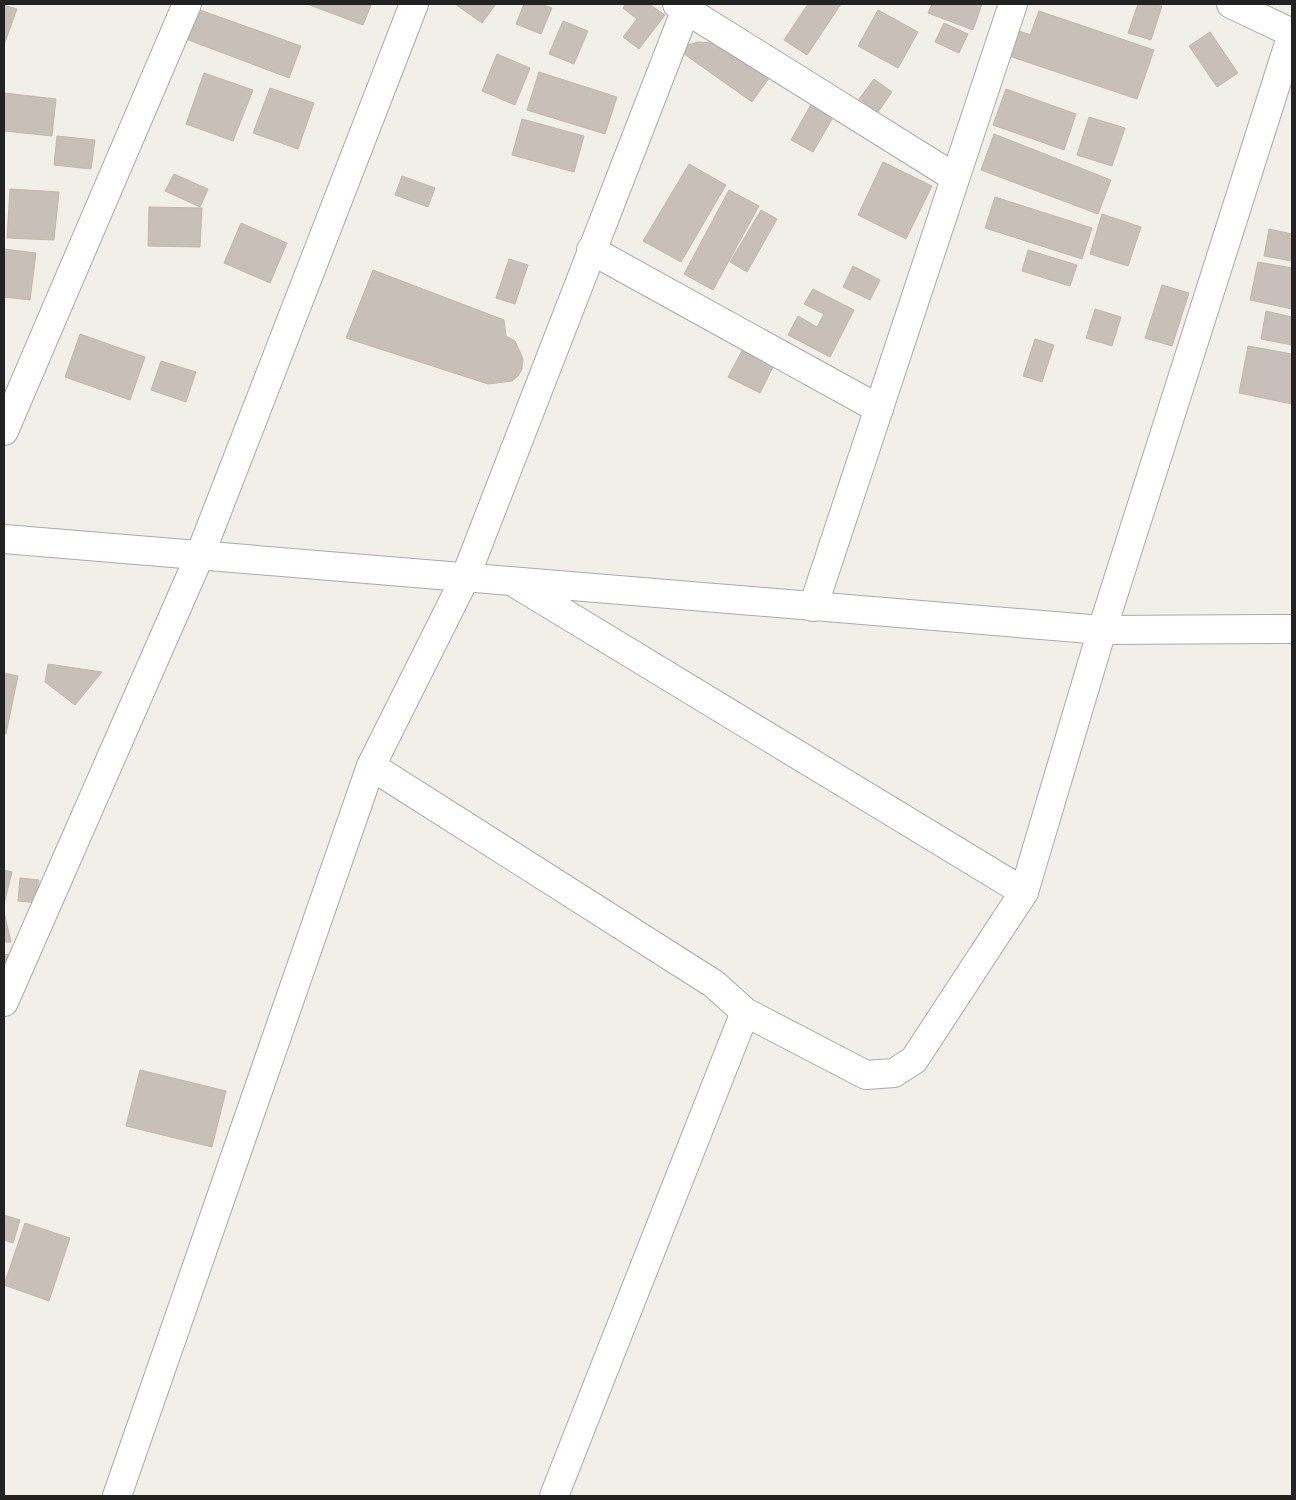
<svg xmlns="http://www.w3.org/2000/svg" width="1296" height="1500" font-family="Quicksand,sans-serif">
	<style>
		.building { fill: #c7bfb8; stroke: #c4b6ab }
		.lines { fill: none; stroke-linecap: round; stroke-linejoin: round }
		.minor-casing { stroke: #a9a9a9; stroke-width: 30 }
		.minor { stroke: #fff; stroke-width: 28 }
	</style>
	<rect width="100%" height="100%" fill="#f2efe9"/>
	<g class="building">
		<polygon points="307,4 369,4 371,5 363,25"/>
		<polygon points="455,4 496,4 482,23"/>
		<polygon points="524,4 541,4 552,8 541,34 516,24"/>
		<polygon points="626,4 649,4 665,15 639,49 623,37 637,19 623,8"/>
		<polygon points="808,4 841,4 807,55 784,40"/>
		<polygon points="932,4 982,4 973,30 928,13"/>
		<polygon points="1138,4 1162,6 1151,40 1128,33"/>
		<polygon points="4,5 17,9 4,45"/>
		<polygon points="197,9 301,46 289,78 186,39"/>
		<polygon points="878,10 918,32 898,68 858,46"/>
		<polygon points="1039,11 1154,50 1137,99 1006,55 1015,29 1030,35"/>
		<polygon points="563,21 588,31 574,64 549,54"/>
		<polygon points="944,23 968,34 959,53 935,42"/>
		<polygon points="1210,32 1238,73 1217,87 1189,46"/>
		<polygon points="698,42 712,43 769,78 752,102 684,54 688,45"/>
		<polygon points="497,54 530,68 515,105 482,91"/>
		<polygon points="539,72 617,97 605,134 527,110"/>
		<polygon points="204,73 253,90 233,141 186,124"/>
		<polygon points="874,79 892,92 878,112 859,99"/>
		<polygon points="270,88 314,103 298,149 253,133"/>
		<polygon points="1006,89 1076,114 1064,150 993,125"/>
		<polygon points="4,93 56,99 52,136 4,131"/>
		<polygon points="813,101 835,114 813,152 791,140"/>
		<polygon points="1089,117 1125,128 1112,166 1077,155"/>
		<polygon points="522,119 584,136 574,172 512,155"/>
		<polygon points="994,134 1111,180 1098,214 981,170"/>
		<polygon points="57,136 95,140 91,169 54,165"/>
		<polygon points="883,162 932,186 906,239 858,215"/>
		<polygon points="689,164 726,185 681,262 643,241"/>
		<polygon points="174,174 208,189 200,207 165,191"/>
		<polygon points="402,176 435,188 428,207 395,195"/>
		<polygon points="10,189 59,192 54,240 7,238"/>
		<polygon points="729,190 759,206 713,290 684,274"/>
		<polygon points="995,197 1092,228 1082,259 985,228"/>
		<polygon points="149,207 202,208 200,247 148,246"/>
		<polygon points="761,210 777,219 747,272 730,262"/>
		<polygon points="1102,214 1141,227 1128,266 1090,254"/>
		<polygon points="241,223 287,243 270,283 224,263"/>
		<polygon points="1269,229 1292,234 1292,261 1264,256"/>
		<polygon points="4,249 36,253 30,300 4,297"/>
		<polygon points="1028,250 1077,265 1070,286 1022,271"/>
		<polygon points="509,259 528,265 515,304 496,298"/>
		<polygon points="1258,262 1292,268 1292,309 1250,300"/>
		<polygon points="853,266 880,280 870,300 843,287"/>
		<polygon points="373,270 504,320 506,336 515,341 523,359 522,369 518,376 512,381 488,384 346,338"/>
		<polygon points="1162,285 1189,293 1172,346 1145,338"/>
		<polygon points="813,289 854,310 830,357 788,335 798,316 817,327 824,314 804,304"/>
		<polygon points="1095,309 1121,317 1112,346 1086,338"/>
		<polygon points="1266,311 1292,317 1292,345 1261,339"/>
		<polygon points="80,334 145,357 130,400 65,377"/>
		<polygon points="1035,339 1054,345 1042,382 1023,376"/>
		<polygon points="1248,346 1292,354 1292,404 1239,393"/>
		<polygon points="744,347 775,363 760,393 728,377"/>
		<polygon points="161,361 196,372 186,402 151,390"/>
		<polygon points="48,664 102,672 75,705 45,682"/>
		<polygon points="4,673 18,676 6,734 4,733"/>
		<polygon points="4,870 12,872 4,904"/>
		<polygon points="20,878 39,880 37,903 18,901"/>
		<polygon points="4,912 11,942 4,942"/>
		<polygon points="4,954 9,955 7,979 4,979"/>
		<polygon points="140,1070 226,1091 212,1147 126,1126"/>
		<polygon points="4,1215 20,1220 13,1243 4,1240"/>
		<polygon points="25,1223 70,1238 49,1301 4,1285"/>
	</g>
	<g class="lines">
		<g class="minor-casing">
			<g id="minor">
				<polyline points="677,4 954,177"/>
				<polyline points="1231,4 1292,33"/>
				<polyline points="591,250 879,409"/>
				<polyline points="4,431 187,4"/>
				<polyline points="4,539 1102,630 1292,629"/>
				<polyline points="518,585 1024,892"/>
				<polyline points="813,607 1013,4"/>
				<polyline points="371,766 714,984 745,1012 866,1075 894,1073 914,1060 1024,892 1102,630 1292,34"/>
				<polyline points="4,1002 200,555 414,4"/>
				<polyline points="117,1496 371,766 465,578 686,9"/>
				<polyline points="554,1496 745,1012"/>
			</g>
		</g>
		<use href="#minor" class="minor"/>
	</g>
	<rect width="1296" height="1500" fill="none" stroke="#222222" stroke-width="10"/>
</svg>
